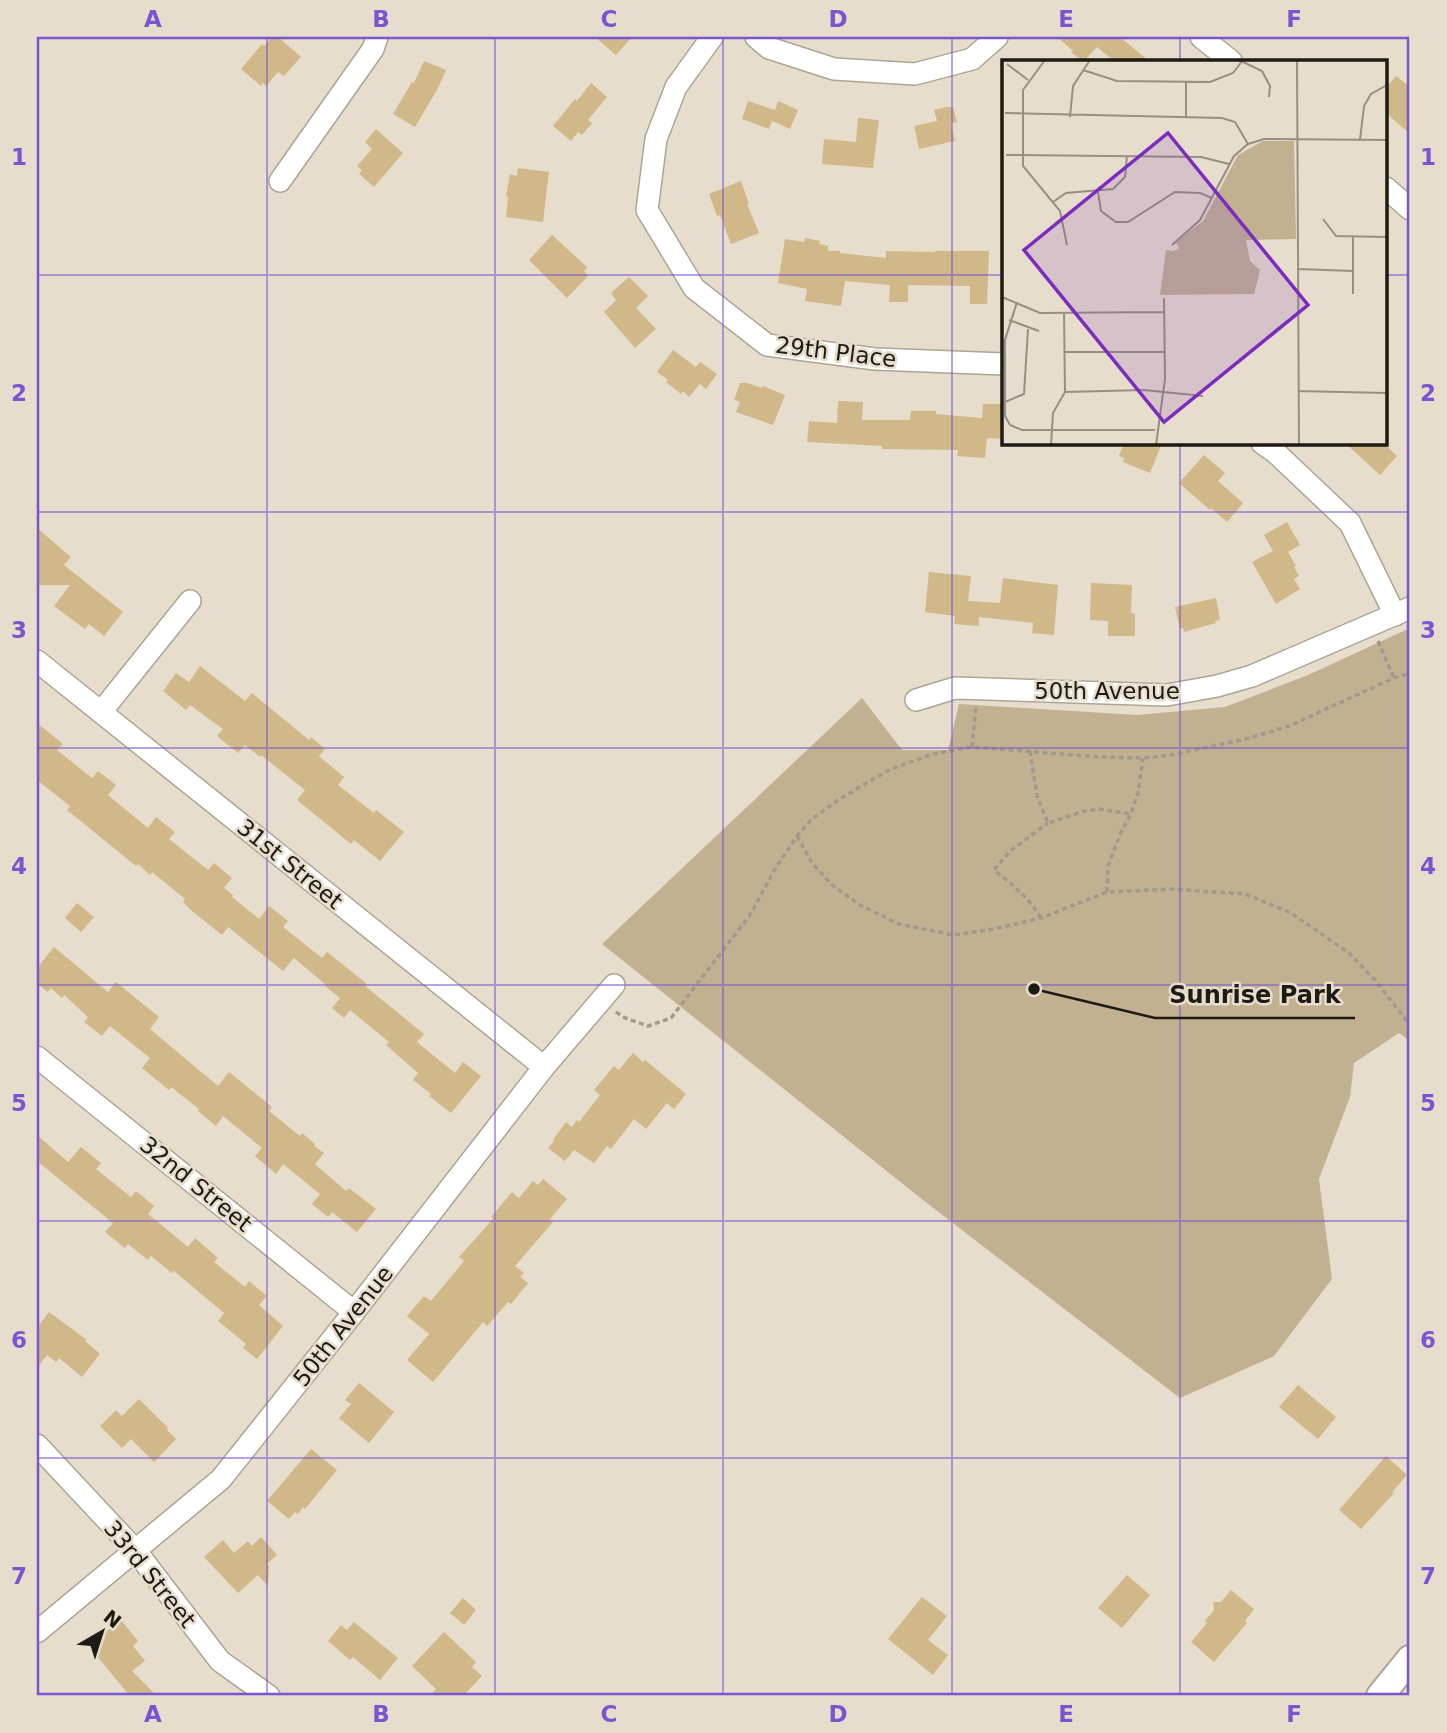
<svg xmlns="http://www.w3.org/2000/svg" width="1447" height="1733" font-family="'DejaVu Sans',sans-serif">
	<style>
		.green { fill: #c2b191 }
		.building { fill: #d1b888 }
		.lines { fill: none; stroke-linecap: round; stroke-linejoin: round }
		.minor-casing { stroke: #ada594; stroke-width: 24 }
		.tertiary-casing { stroke: #ada594; stroke-width: 30 }
		.path { stroke: #a1998c; stroke-width: 3.5; stroke-dasharray: 5 3.5; stroke-linecap: butt }
		.minor { stroke: #fff; stroke-width: 21 }
		.tertiary { stroke: #fff; stroke-width: 26 }
		.grid { fill: none; stroke: #7a55cf; stroke-width: 2; stroke-opacity: 0.55 }
		.labels { text-anchor: middle; dominant-baseline: central; stroke-width: 5; stroke-linejoin: round; paint-order: stroke }
		.street-label { font-size: 23px; fill: #1e1a14; stroke: #e7ddcc }
		.inset-road { fill: none; stroke: #978f82; stroke-width: 2 }
		.view { fill: #7b2cbf; fill-opacity: 0.15; stroke: #7b2cbf; stroke-width: 3.5 }
		.inset-edge { fill: none; stroke: #1e1a14; stroke-width: 3.5 }
		.leader { fill: none; stroke: #1e1a14; stroke-width: 2.5 }
		.callout-dot { fill: #1e1a14; stroke: #e7ddcc; stroke-width: 2.5 }
		.callout-label { font-size: 24px; text-anchor: middle; font-weight: bold; fill: #1e1a14; stroke: #e7ddcc; stroke-width: 5; stroke-linejoin: round; paint-order: stroke }
		.neatline { fill: none; stroke: #7a55cf; stroke-width: 2.5 }
		.grid-label { font-size: 23px; text-anchor: middle; font-weight: bold; fill: #7a55cf }
	</style>
	<rect width="100%" height="100%" fill="#e7ddcc"/>
	<polygon class="green" points="1410,628 1410,1041 1399,1033 1354,1063 1350,1097 1319,1179 1332,1279 1274,1356 1180,1398 923,1200 602,944 862,698 902,750 948,750 959,704 1137,715 1225,707 1308,675"/>
	<g class="building">
		<polygon points="272,37 278,37 301,57 284,76 278,72 266,86 263,83 261,86 241,69 262,44 264,46"/>
		<polygon points="595,37 632,37 616,55"/>
		<polygon points="1057,37 1120,37 1149,61 1114,61 1097,47 1084,61 1082,61 1071,52 1073,51"/>
		<polygon points="424,61 446,70 438,88 415,127 393,114 412,82 414,83"/>
		<polygon points="1396,76 1410,87 1410,134 1386,113 1386,88"/>
		<polygon points="591,83 607,97 588,120 592,123 582,135 578,132 571,141 553,126 575,99 577,101"/>
		<polygon points="748,101 775,110 778,101 798,110 790,129 772,121 769,129 742,119"/>
		<polygon points="946,107 953,107 957,122 951,123 955,141 919,149 914,126 937,121 934,110"/>
		<polygon points="858,118 879,120 873,168 822,164 824,139 856,142"/>
		<polygon points="376,129 403,153 374,187 359,174 362,170 357,166 372,149 365,142"/>
		<polygon points="518,168 549,172 543,222 506,217 508,197 506,196 510,174 517,176"/>
		<polygon points="741,181 749,204 747,204 759,233 731,244 720,215 717,216 709,194"/>
		<polygon points="552,235 587,267 584,271 588,276 567,298 529,260"/>
		<polygon points="805,238 820,241 819,244 828,246 828,251 840,251 840,253 886,258 886,251 935,252 935,251 989,251 987,304 970,304 970,286 908,285 908,302 889,302 890,285 845,281 841,306 805,301 807,289 778,283 785,239 804,242"/>
		<polygon points="629,277 648,296 636,308 656,329 635,348 604,312 616,300 611,293"/>
		<polygon points="673,350 696,367 700,362 717,374 706,389 700,384 689,397 683,391 681,394 666,382 668,380 657,372"/>
		<polygon points="740,383 747,383 762,388 763,386 785,395 773,425 736,412 740,402 734,400"/>
		<polygon points="838,401 863,402 862,420 910,420 911,411 936,411 936,414 982,418 983,404 1004,404 1004,439 987,438 985,458 957,456 958,450 882,449 882,446 807,442 809,421 837,423"/>
		<polygon points="1124,443 1162,443 1150,473 1123,462 1124,458 1119,456"/>
		<polygon points="1345,443 1383,443 1397,456 1380,475"/>
		<polygon points="1204,455 1225,473 1218,481 1243,503 1227,522 1211,508 1210,510 1179,483"/>
		<polygon points="1287,522 1300,545 1288,552 1296,566 1294,567 1299,576 1294,579 1300,589 1276,604 1252,562 1273,551 1264,535"/>
		<polygon points="37,528 71,557 64,565 123,612 104,636 89,624 85,629 54,606 70,585 37,585"/>
		<polygon points="929,572 971,576 968,601 1000,603 1003,578 1058,585 1054,635 1032,633 1033,623 979,617 979,626 954,624 955,616 925,612"/>
		<polygon points="1091,583 1132,585 1131,613 1135,614 1135,636 1108,636 1108,621 1090,620"/>
		<polygon points="1216,598 1220,620 1215,621 1216,623 1184,632 1183,628 1180,629 1175,607"/>
		<polygon points="200,666 245,701 252,693 309,740 311,737 325,749 319,756 344,777 338,785 374,813 376,810 404,832 380,861 354,840 351,844 297,800 305,790 261,755 260,757 245,745 238,753 217,736 223,729 190,705 186,710 163,691 176,673 189,682"/>
		<polygon points="37,723 63,744 57,750 92,778 98,771 116,785 108,795 148,828 156,817 175,832 169,839 208,870 214,863 232,878 224,888 233,895 232,897 259,919 269,906 288,921 283,927 322,958 327,952 367,984 365,986 424,1034 417,1042 455,1073 463,1062 481,1076 451,1113 429,1096 431,1094 413,1080 418,1073 386,1045 389,1042 350,1010 344,1018 332,1008 340,998 325,986 326,985 294,958 283,971 228,927 222,935 192,911 183,902 185,899 152,872 150,875 138,864 136,866 67,810 70,806 37,780"/>
		<polygon points="77,903 94,917 81,932 65,918"/>
		<polygon points="54,947 108,992 116,982 159,1017 150,1029 218,1086 229,1072 272,1107 269,1111 300,1136 302,1133 315,1144 314,1146 324,1153 315,1164 346,1191 349,1188 376,1209 357,1232 332,1212 328,1217 312,1204 320,1194 283,1164 276,1174 255,1156 262,1148 223,1116 216,1126 198,1111 199,1109 171,1087 169,1090 142,1068 150,1058 110,1026 102,1036 84,1022 88,1017 64,995 62,998 51,988 48,992 37,984 37,968"/>
		<polygon points="633,1053 643,1062 645,1060 686,1094 674,1109 667,1103 646,1129 634,1119 611,1149 607,1146 594,1163 574,1150 565,1161 548,1148 554,1141 553,1140 566,1122 572,1127 577,1120 579,1122 600,1095 594,1090 614,1066 619,1070"/>
		<polygon points="37,1135 68,1162 81,1147 101,1163 96,1169 131,1197 136,1191 154,1206 148,1214 188,1247 195,1238 218,1258 214,1262 245,1287 249,1281 267,1296 259,1305 283,1326 257,1359 243,1348 246,1344 218,1321 224,1313 174,1271 172,1273 151,1256 148,1260 128,1244 125,1248 105,1232 113,1223 37,1161"/>
		<polygon points="543,1179 567,1199 550,1219 553,1222 515,1266 524,1273 520,1277 528,1283 511,1304 508,1302 487,1326 483,1322 433,1382 407,1360 429,1334 407,1316 424,1296 431,1301 464,1261 459,1257 493,1219 491,1217 512,1192 519,1198 533,1181 538,1185"/>
		<polygon points="49,1312 87,1340 85,1341 100,1354 82,1377 59,1358 56,1362 47,1355 37,1368 37,1328"/>
		<polygon points="359,1383 394,1412 369,1443 339,1418 351,1404 345,1400"/>
		<polygon points="1298,1385 1336,1417 1318,1439 1279,1407"/>
		<polygon points="139,1399 168,1428 167,1430 176,1439 154,1462 131,1439 122,1448 100,1426 116,1410 122,1416"/>
		<polygon points="311,1449 337,1470 305,1509 303,1507 298,1514 295,1512 289,1519 267,1501"/>
		<polygon points="1386,1456 1407,1475 1392,1492 1394,1493 1361,1529 1339,1510"/>
		<polygon points="261,1537 277,1555 267,1564 269,1566 268,1586 258,1575 238,1593 204,1557 223,1540 234,1553 248,1541 252,1546"/>
		<polygon points="1127,1575 1150,1595 1122,1628 1098,1608"/>
		<polygon points="1231,1590 1254,1609 1245,1621 1247,1623 1214,1662 1191,1642 1207,1623 1205,1621 1214,1610 1213,1602 1221,1602"/>
		<polygon points="922,1597 947,1616 928,1640 948,1655 933,1675 888,1639"/>
		<polygon points="463,1598 476,1610 464,1625 450,1613"/>
		<polygon points="121,1620 138,1641 133,1646 145,1661 132,1671 157,1696 130,1696 96,1655 97,1654 93,1650 100,1644 96,1640"/>
		<polygon points="354,1622 398,1658 380,1680 353,1657 350,1660 328,1641 341,1625 347,1630"/>
		<polygon points="444,1632 476,1662 472,1667 482,1676 463,1696 429,1696 436,1689 412,1666"/>
	</g>
	<g class="lines">
		<g class="minor-casing">
			<g id="minor">
				<polyline points="712,37 676,87 656,139 647,210 694,288 767,345 875,359 1004,364"/>
				<polyline points="756,37 769,48 834,69 915,74 972,59 997,37"/>
				<polyline points="1201,37 1231,61"/>
				<polyline points="280,181 373,49 377,37"/>
				<polyline points="1386,188 1410,209"/>
				<polyline points="1262,443 1276,453 1350,523 1395,615"/>
				<polyline points="37,661 544,1067"/>
				<polyline points="916,700 955,688 1167,695 1217,686 1252,676 1410,608"/>
				<polyline points="101,712 190,601"/>
				<polyline points="37,1057 354,1312"/>
				<polyline points="37,1445 136,1551 220,1661 269,1696"/>
				<polyline points="37,1632 221,1479 354,1312 544,1067 614,985"/>
			</g>
		</g>
		<g class="tertiary-casing">
			<polyline id="tertiary" points="1380,1696 1410,1659"/>
		</g>
		<g class="path">
			<polyline points="1378,641 1394,678"/>
			<polyline points="972,747 976,707"/>
			<polyline points="1030,751 1037,796 1048,823 1081,812 1099,809 1131,814"/>
			<polyline points="797,836 812,863 832,885 860,905 899,924 953,935 994,929 1041,918 1107,892 1171,889 1245,894 1291,913 1349,953 1374,979 1410,1025"/>
			<polyline points="1107,892 1108,866 1122,830 1131,814 1138,793 1143,758"/>
			<path d="M1041,918C1028,897 1013,885 994,870L1010,851L1048,823"/>
			<polyline points="616,1012 625,1018 648,1026 671,1018 750,915 775,869 797,836 812,819 841,798 891,769 933,754 972,747 1100,757 1143,758 1171,755 1250,738 1289,726 1394,678 1410,673"/>
		</g>
		<use href="#minor" class="minor"/>
		<use href="#tertiary" class="tertiary"/>
	</g>
	<path class="grid" d="M267,37V1696M495,37V1696M723,37V1696M952,37V1696M1180,37V61M37,275H1004M1386,275H1410M1180,443V1696M37,512H1410M37,748H1410M37,985H1410M37,1221H1410M37,1458H1410"/>
	<g class="labels">
		<g class="street-label">
			<text transform="translate(836 352) rotate(7)">29th Place</text>
			<text x="1107" y="691">50th Avenue</text>
			<text transform="translate(290 864) rotate(39)">31st Street</text>
			<text transform="translate(196 1184) rotate(39)">32nd Street</text>
			<text transform="translate(343 1326) rotate(-52)">50th Avenue</text>
			<text transform="translate(150 1574) rotate(51)">33rd Street</text>
		</g>
	</g>
	<g transform="translate(1002 60)">
		<rect width="385" height="385" fill="#e7ddcc"/>
		<path d="M261,81H292L294,179L244,180L248,201L258,210L252,234L158,235L164,190L172,191L177,188L174,182L201,161L236,95Z" fill="#c2b191"/>
		<path class="inset-road" d="M43,0L21,30V106L58,151L65,185M237,0L260,11L268,26L267,37M295,0L297,385M5,4L26,20M81,10L115,21L208,22L231,13L241,0M3,53L220,58L233,62L246,84M68,57L71,26L88,0M184,58V22M358,80L362,46L369,34L385,25M4,95L199,97L227,104M96,132L99,151L114,162H126L173,132L198,133L210,138M51,142L64,133L111,129L123,117L125,96M321,159L334,176L385,177M351,177V234M170,185L198,160L232,96L246,84L262,79L385,80M296,209L351,211M0,237L38,253L162,252M15,242L3,280V356L8,365L20,370H153M7,260L37,271M62,292H163M296,331L385,333M63,332L142,330L201,336M3,342L22,334L26,269M49,385L51,353L63,332L62,252M154,385L163,319L162,238"/>
		<path class="view" d="M166,73L306,245L162,362L22,190Z"/>
		<rect width="385" height="385" class="inset-edge"/>
	</g>
	<path class="leader" d="M1034 989L1155 1018H1355"/>
	<circle class="callout-dot" cx="1034" cy="989" r="7"/>
	<g class="callout-label">
		<text x="1255" y="1003">Sunrise Park</text>
	</g>
	<rect width="1447" height="1733" fill="none" stroke="#e7ddcc" stroke-width="77"/>
	<g transform="translate(102 1632) rotate(39)" stroke="#e7ddcc" stroke-width="5" paint-order="stroke">
	<path d="M0-5L12 26L0 18L-12 26Z" fill="#1e1a14"/>
	<text y="-10" font-size="19" font-weight="bold" text-anchor="middle" fill="#1e1a14">N</text>
	</g>
	<rect x="38" y="38" width="1370" height="1656" class="neatline"/>
	<g class="grid-label">
		<text x="153" y="27">A</text>
		<text x="381" y="27">B</text>
		<text x="609" y="27">C</text>
		<text x="838" y="27">D</text>
		<text x="1066" y="27">E</text>
		<text x="1294" y="27">F</text>
		<text x="19" y="165">1</text>
		<text x="1428" y="165">1</text>
		<text x="19" y="401">2</text>
		<text x="1428" y="401">2</text>
		<text x="19" y="638">3</text>
		<text x="1428" y="638">3</text>
		<text x="19" y="874">4</text>
		<text x="1428" y="874">4</text>
		<text x="19" y="1111">5</text>
		<text x="1428" y="1111">5</text>
		<text x="19" y="1348">6</text>
		<text x="1428" y="1348">6</text>
		<text x="19" y="1584">7</text>
		<text x="1428" y="1584">7</text>
		<text x="153" y="1722">A</text>
		<text x="381" y="1722">B</text>
		<text x="609" y="1722">C</text>
		<text x="838" y="1722">D</text>
		<text x="1066" y="1722">E</text>
		<text x="1294" y="1722">F</text>
	</g>
</svg>
